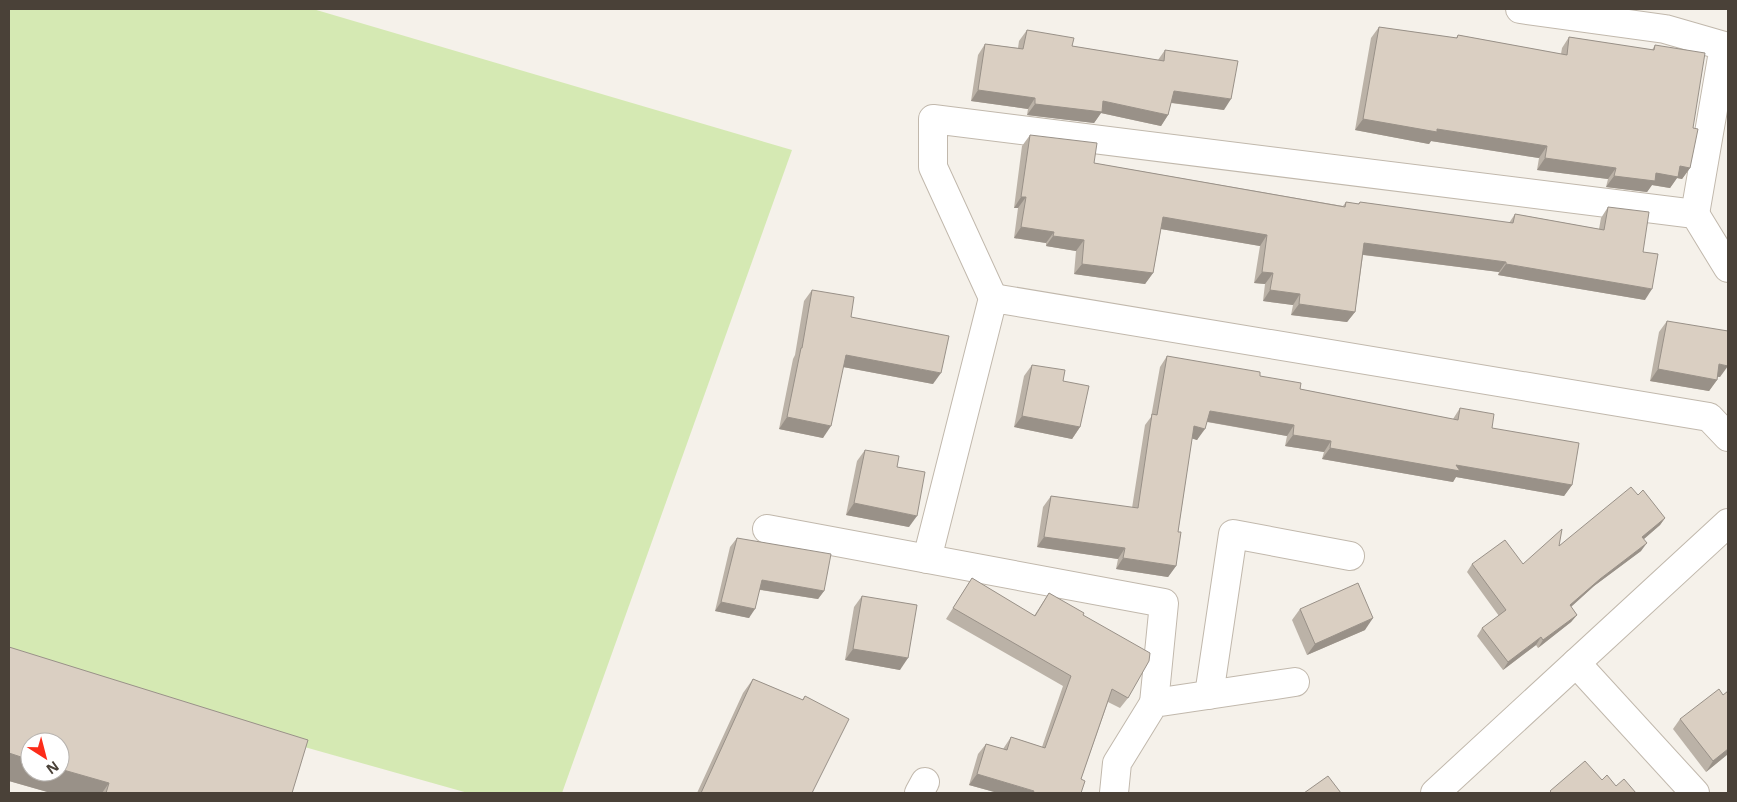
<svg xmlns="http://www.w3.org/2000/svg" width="1737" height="802" font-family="'Open Sans',sans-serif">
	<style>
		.green { fill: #d5e9b3 }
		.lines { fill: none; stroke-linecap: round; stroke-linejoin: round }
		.minor-casing { stroke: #c1b8ac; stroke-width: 30 }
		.minor { stroke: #fff; stroke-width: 28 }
		.wall { fill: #bbb2a7 }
		.shaded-wall { fill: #999188 }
		.building { fill: #dacfc2; stroke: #999188 }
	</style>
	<rect width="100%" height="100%" fill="#f5f1ea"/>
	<polygon class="green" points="9,9 313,9 792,150 562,793 468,793 9,664"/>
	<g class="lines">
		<g class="minor-casing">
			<g id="minor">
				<polyline points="1520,9 1665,29 1724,46 1695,214"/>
				<polyline points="993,298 933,167 933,119 1695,214 1728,268"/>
				<polyline points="767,529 1164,603 1154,703"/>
				<polyline points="927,559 993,298 1709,417 1728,437"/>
				<polyline points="1576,663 1695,793"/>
				<polyline points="1209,695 1233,534 1350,556"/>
				<polyline points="919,793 925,782"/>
				<polyline points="1114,793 1117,763 1154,703 1295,682"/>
				<polyline points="1435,793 1728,523"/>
			</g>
		</g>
		<use href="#minor" class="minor"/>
	</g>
	<g class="wall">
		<polygon points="1379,27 1456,38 1458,35 1561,54 1562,48 1569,37 1652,50 1655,45 1693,128 1690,168 1682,179 1677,178 1670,188 1652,185 1647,192 1606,187 1608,179 1537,170 1539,158 1431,141 1429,144 1355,130 1371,38"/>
		<polygon points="1027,30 1072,46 1158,60 1165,50 1224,110 1171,103 1168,115 1161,126 1101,113 1094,123 1027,115 1028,109 971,101 978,55 985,44 1018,48 1019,41"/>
		<polygon points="1030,135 1094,163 1343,206 1346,202 1358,204 1360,202 1509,223 1515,214 1599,229 1601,218 1608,207 1643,252 1645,300 1498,275 1499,272 1363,255 1355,312 1347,322 1291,315 1293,305 1263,301 1265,284 1254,283 1260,246 1161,229 1153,273 1145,284 1074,274 1076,251 1046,246 1046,243 1014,238 1018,208 1014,208 1022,146"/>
		<polygon points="812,290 933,384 843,367 823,438 779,429 793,359 795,355 804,301"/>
		<polygon points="1667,321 1720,377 1717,377 1717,380 1709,391 1650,381 1659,332"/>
		<polygon points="1167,356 1260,376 1300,389 1453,419 1460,408 1492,428 1572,485 1564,496 1456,477 1453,482 1322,459 1324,452 1285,446 1287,436 1207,422 1197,440 1192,438 1178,532 1176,566 1168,577 1116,569 1118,559 1037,547 1043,507 1051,496 1132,508 1145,425 1151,417 1160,367"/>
		<polygon points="1032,365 1063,381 1080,427 1072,439 1014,427 1024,376"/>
		<polygon points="865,450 909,527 846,515 857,461"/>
		<polygon points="1638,495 1665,518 1660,525 1644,539 1641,551 1594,586 1571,607 1577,615 1571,622 1538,648 1536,645 1503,670 1477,636 1482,628 1499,616 1467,572 1472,564 1523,564 1559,546"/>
		<polygon points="737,538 824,591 818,599 760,590 749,618 715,611 730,547"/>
		<polygon points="972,578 1034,616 1049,593 1083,615 1128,698 1120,708 1108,702 1081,779 1081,793 998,793 969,785 978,754 986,744 1003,749 1011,737 1042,747 1063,686 946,619"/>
		<polygon points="862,596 900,670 845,660 854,607"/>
		<polygon points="1300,609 1365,630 1307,655 1292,620"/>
		<polygon points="9,647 292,793 51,793 9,781"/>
		<polygon points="753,679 802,700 805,696 812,793 697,793 743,693"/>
		<polygon points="1680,719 1728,754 1706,772 1673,729"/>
	</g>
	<g class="shaded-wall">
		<polygon points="978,90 1035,98 1028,109 971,101"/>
		<polygon points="1174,91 1231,99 1224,110 1166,102"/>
		<polygon points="1103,101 1168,115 1161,126 1101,113 1094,123 1027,115 1035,104"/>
		<polygon points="1363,119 1437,129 1547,146 1539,158 1431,141 1429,144 1355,130"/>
		<polygon points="1545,158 1616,168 1608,179 1537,170"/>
		<polygon points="1680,166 1690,168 1682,179 1677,178 1670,188 1652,185 1647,192 1606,187 1614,176 1656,173"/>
		<polygon points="1021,197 1026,197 1018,208 1014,208"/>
		<polygon points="1163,217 1267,235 1260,246 1155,228"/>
		<polygon points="1021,227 1054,232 1046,243 1014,238"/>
		<polygon points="1053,236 1084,240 1076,251 1046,246"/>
		<polygon points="1364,243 1506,262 1499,272 1357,254"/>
		<polygon points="1082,264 1153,273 1145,284 1074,274"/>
		<polygon points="1506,264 1652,289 1645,300 1498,275"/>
		<polygon points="1262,272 1273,273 1265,284 1254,283"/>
		<polygon points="1270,290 1300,294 1293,305 1263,301"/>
		<polygon points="1299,304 1355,312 1347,322 1291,315"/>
		<polygon points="846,355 941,373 933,384 838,366"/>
		<polygon points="1719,364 1728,366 1720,377 1711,376"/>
		<polygon points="1658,369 1717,380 1709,391 1650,381"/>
		<polygon points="1210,411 1294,425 1287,436 1203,421"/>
		<polygon points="1022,416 1080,427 1072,439 1014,427"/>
		<polygon points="787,417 831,426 823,438 779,429"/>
		<polygon points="1194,426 1205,429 1197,440 1187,437"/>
		<polygon points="1293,435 1331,441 1324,452 1285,446"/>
		<polygon points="1330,448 1456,465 1572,485 1564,496 1456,477 1453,482 1322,459"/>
		<polygon points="854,503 917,516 909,527 846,515"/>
		<polygon points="1665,518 1660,525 1637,545 1642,537"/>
		<polygon points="1044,537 1125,548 1118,559 1037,547"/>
		<polygon points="1647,543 1641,551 1594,586 1564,613 1570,605 1600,579"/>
		<polygon points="1123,558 1176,566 1168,577 1116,569"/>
		<polygon points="762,580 824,591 818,599 756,589"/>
		<polygon points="721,602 755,609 749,618 715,611"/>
		<polygon points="1577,615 1571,622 1538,648 1543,640"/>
		<polygon points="1373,618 1365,630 1307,655 1315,644"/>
		<polygon points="1541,637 1536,645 1503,670 1508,662"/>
		<polygon points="853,649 908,658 900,670 845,660"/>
		<polygon points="1728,749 1728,754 1706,772 1713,761"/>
		<polygon points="9,753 30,760 30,772 60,772 60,769 109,783 102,793 51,793 9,781"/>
		<polygon points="977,774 1034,791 1033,793 998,793 969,785"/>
	</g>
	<g class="building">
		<polygon points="1379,27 1457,38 1458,35 1567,55 1569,37 1654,50 1655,45 1705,53 1693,128 1698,129 1690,168 1680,166 1678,177 1656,173 1655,181 1614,176 1616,168 1545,158 1547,146 1437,129 1437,132 1363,119"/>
		<polygon points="1027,30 1074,38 1072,46 1164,61 1165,50 1238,61 1231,99 1174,91 1168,115 1103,101 1102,112 1035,104 1035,98 978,90 985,44 1023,49"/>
		<polygon points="1030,135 1097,143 1094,163 1345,207 1346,202 1359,204 1360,202 1513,223 1515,214 1604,230 1608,207 1649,212 1643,252 1658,254 1652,289 1506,264 1506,262 1364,243 1355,312 1299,304 1300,294 1270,290 1273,273 1262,272 1267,235 1163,217 1153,273 1082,264 1084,240 1053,236 1054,232 1021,227 1026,197 1021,197"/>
		<polygon points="812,290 854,297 851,317 949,336 941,373 846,355 831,426 787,417 801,348 802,348"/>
		<polygon points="1667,321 1728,331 1728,366 1719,364 1717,380 1658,369"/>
		<polygon points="1167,356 1260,372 1260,376 1301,383 1300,389 1458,420 1460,408 1494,414 1492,428 1579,443 1572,485 1456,465 1460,471 1330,448 1331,441 1293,435 1294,425 1210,411 1205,429 1194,426 1178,532 1181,532 1176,566 1123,558 1125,548 1044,537 1051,496 1138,508 1152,414 1157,415"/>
		<polygon points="1032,365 1065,370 1063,381 1089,386 1080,427 1022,416"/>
		<polygon points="865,450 899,456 897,467 925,472 917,516 854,503"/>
		<polygon points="1631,487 1638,495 1643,490 1665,518 1642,537 1647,543 1600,579 1570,605 1577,615 1543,640 1541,637 1508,662 1482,628 1506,610 1472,564 1505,540 1523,564 1562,529 1559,546"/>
		<polygon points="737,538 831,554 824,591 762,580 755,609 721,602"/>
		<polygon points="972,578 1035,616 1049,593 1084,613 1083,615 1150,653 1149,661 1128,698 1112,689 1081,779 1085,781 1081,793 1033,793 1034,791 977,774 986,744 1007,750 1011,737 1045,748 1071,676 953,608"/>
		<polygon points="1358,583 1373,618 1315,644 1300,609"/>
		<polygon points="862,596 917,605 908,658 853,649"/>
		<polygon points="9,647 308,740 292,793 106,793 109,783 60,769 60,742 30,742 30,760 9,753"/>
		<polygon points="753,679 803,700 805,696 849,719 812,793 701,793"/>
		<polygon points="1719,689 1723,695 1728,691 1728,749 1713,761 1680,719"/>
		<polygon points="1585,761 1602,780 1607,775 1616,786 1624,779 1636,793 1552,793 1550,791"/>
		<polygon points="1328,776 1341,793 1304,793"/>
	</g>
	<rect width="1737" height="802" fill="none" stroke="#4a4138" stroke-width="20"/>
	<g transform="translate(45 757) rotate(144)"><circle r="24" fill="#ffffff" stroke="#b7b3af"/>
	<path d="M0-4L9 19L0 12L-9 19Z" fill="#fc2c1a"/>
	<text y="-8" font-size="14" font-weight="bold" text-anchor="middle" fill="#4a4138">N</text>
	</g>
</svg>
